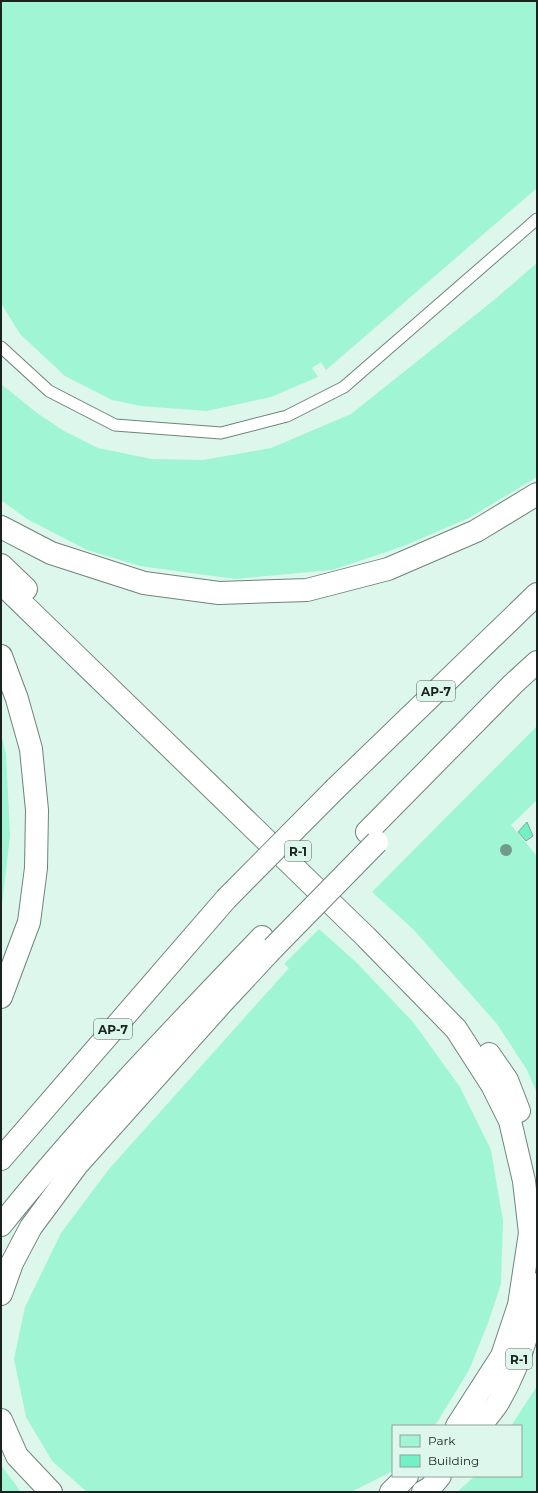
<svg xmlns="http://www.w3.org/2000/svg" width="538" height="1493" font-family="Montserrat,sans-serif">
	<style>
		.green { fill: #a0f5d5 }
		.building { fill: #72f1c6; stroke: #8aa298 }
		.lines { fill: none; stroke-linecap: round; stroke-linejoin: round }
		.lane-casing { stroke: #6d847a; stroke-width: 13 }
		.highway-casing { stroke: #6d847a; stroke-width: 24 }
		.lane { stroke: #fff; stroke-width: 11 }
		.highway { stroke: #fff; stroke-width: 22 }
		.highway-bridge-casing { stroke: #6d847a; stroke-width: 24; stroke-linecap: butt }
		.highway-bridge { stroke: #fff; stroke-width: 22 }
		.tree { fill: #729b8d }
		.labels { text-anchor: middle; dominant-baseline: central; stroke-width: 3; stroke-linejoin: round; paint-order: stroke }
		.shield { fill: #def7ed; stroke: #55635d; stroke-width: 1 }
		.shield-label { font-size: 12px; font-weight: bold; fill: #1a231f }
	</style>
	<rect width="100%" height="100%" fill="#def7ed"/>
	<g class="green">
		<polygon points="1,1 537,1 537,188 326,370 321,362 312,368 318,377 271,397 207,411 141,406 112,400 65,376 20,334 1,303"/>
		<polygon points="537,263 537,477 469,518 404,546 332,570 235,579 140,566 87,550 27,519 1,500 1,384 37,413 64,431 98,448 152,459 203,460 271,448 351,414 494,300"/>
		<polygon points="537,726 537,800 511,825 537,856 537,1093 527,1070 497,1024 413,929 372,892"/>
		<polygon points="1,734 6,754 10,835 1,914"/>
		<polygon points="319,929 356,962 413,1022 460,1087 491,1150 503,1221 501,1284 488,1323 469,1370 438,1421 434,1426 393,1426 393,1469 391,1472 351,1492 87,1492 52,1461 26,1417 14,1359 25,1307 61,1233 109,1169 289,968 284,964"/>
		<polygon points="537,1386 537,1492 457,1492 475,1476 521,1476 521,1426 511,1426"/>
		<polygon points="1,1465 21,1492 1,1492"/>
	</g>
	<polygon class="building" points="527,822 533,836 526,841 518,832"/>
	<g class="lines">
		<g class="lane-casing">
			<polyline id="lane" points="1,347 49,391 115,425 221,433 287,416 344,387 537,219"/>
		</g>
		<g class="highway-casing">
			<g id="highway">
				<polyline points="1,527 51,553 144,583 219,593 307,590 388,569 476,531 537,494"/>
				<polyline points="1,565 26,589"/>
				<polyline points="1,583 366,937 456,1029 492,1085 510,1121 524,1181 530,1233 519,1305 502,1356 457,1426"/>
				<polyline points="1,656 17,699 31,749 37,810 36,868 29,922 1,997"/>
				<polyline points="336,788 537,594"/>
				<polyline points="367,832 513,684 537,662"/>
				<polyline points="489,1054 507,1080 519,1111"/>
				<polyline points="1,1159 226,899"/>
				<path d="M1,1225C82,1124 172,1031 262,937"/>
				<polyline points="1,1294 12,1263 31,1227 77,1165 221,1004 273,948"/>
				<polyline points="1,1420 17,1456 51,1492"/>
				<path d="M480,1426C486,1418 494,1410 499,1401C519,1366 532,1325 537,1284"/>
				<polyline points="391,1492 407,1476"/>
				<polyline points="423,1492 430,1488 440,1476"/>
			</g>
		</g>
		<use href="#lane" class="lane"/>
		<use href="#highway" class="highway"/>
		<g class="highway-bridge-casing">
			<g id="highway-bridge">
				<polyline points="226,899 336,788"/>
				<polyline points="273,948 377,842"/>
			</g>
		</g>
		<use href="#highway-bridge" class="highway-bridge"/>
	</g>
	<circle class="tree" cx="506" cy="850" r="6"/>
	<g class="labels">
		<g class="shield">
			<rect x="417" y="681" width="38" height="20" rx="3"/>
			<rect x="285" y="841" width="26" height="20" rx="3"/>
			<rect x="94" y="1019" width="38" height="20" rx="3"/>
			<rect x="506" y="1349" width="26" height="20" rx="3"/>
		</g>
		<g class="shield-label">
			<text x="436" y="691">AP-7</text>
			<text x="298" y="851">R-1</text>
			<text x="113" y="1029">AP-7</text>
			<text x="519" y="1359">R-1</text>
		</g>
	</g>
	<rect width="538" height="1493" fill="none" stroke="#1a231f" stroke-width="4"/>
	<rect x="392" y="1425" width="130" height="52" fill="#def7ed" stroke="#90a29b"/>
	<rect x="400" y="1435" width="20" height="12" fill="#a0f5d5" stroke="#90a29b"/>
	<text x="428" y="1445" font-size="12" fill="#1a231f">Park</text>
	<rect x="400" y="1455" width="20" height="12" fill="#72f1c6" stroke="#90a29b"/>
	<text x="428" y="1465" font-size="12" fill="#1a231f">Building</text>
</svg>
